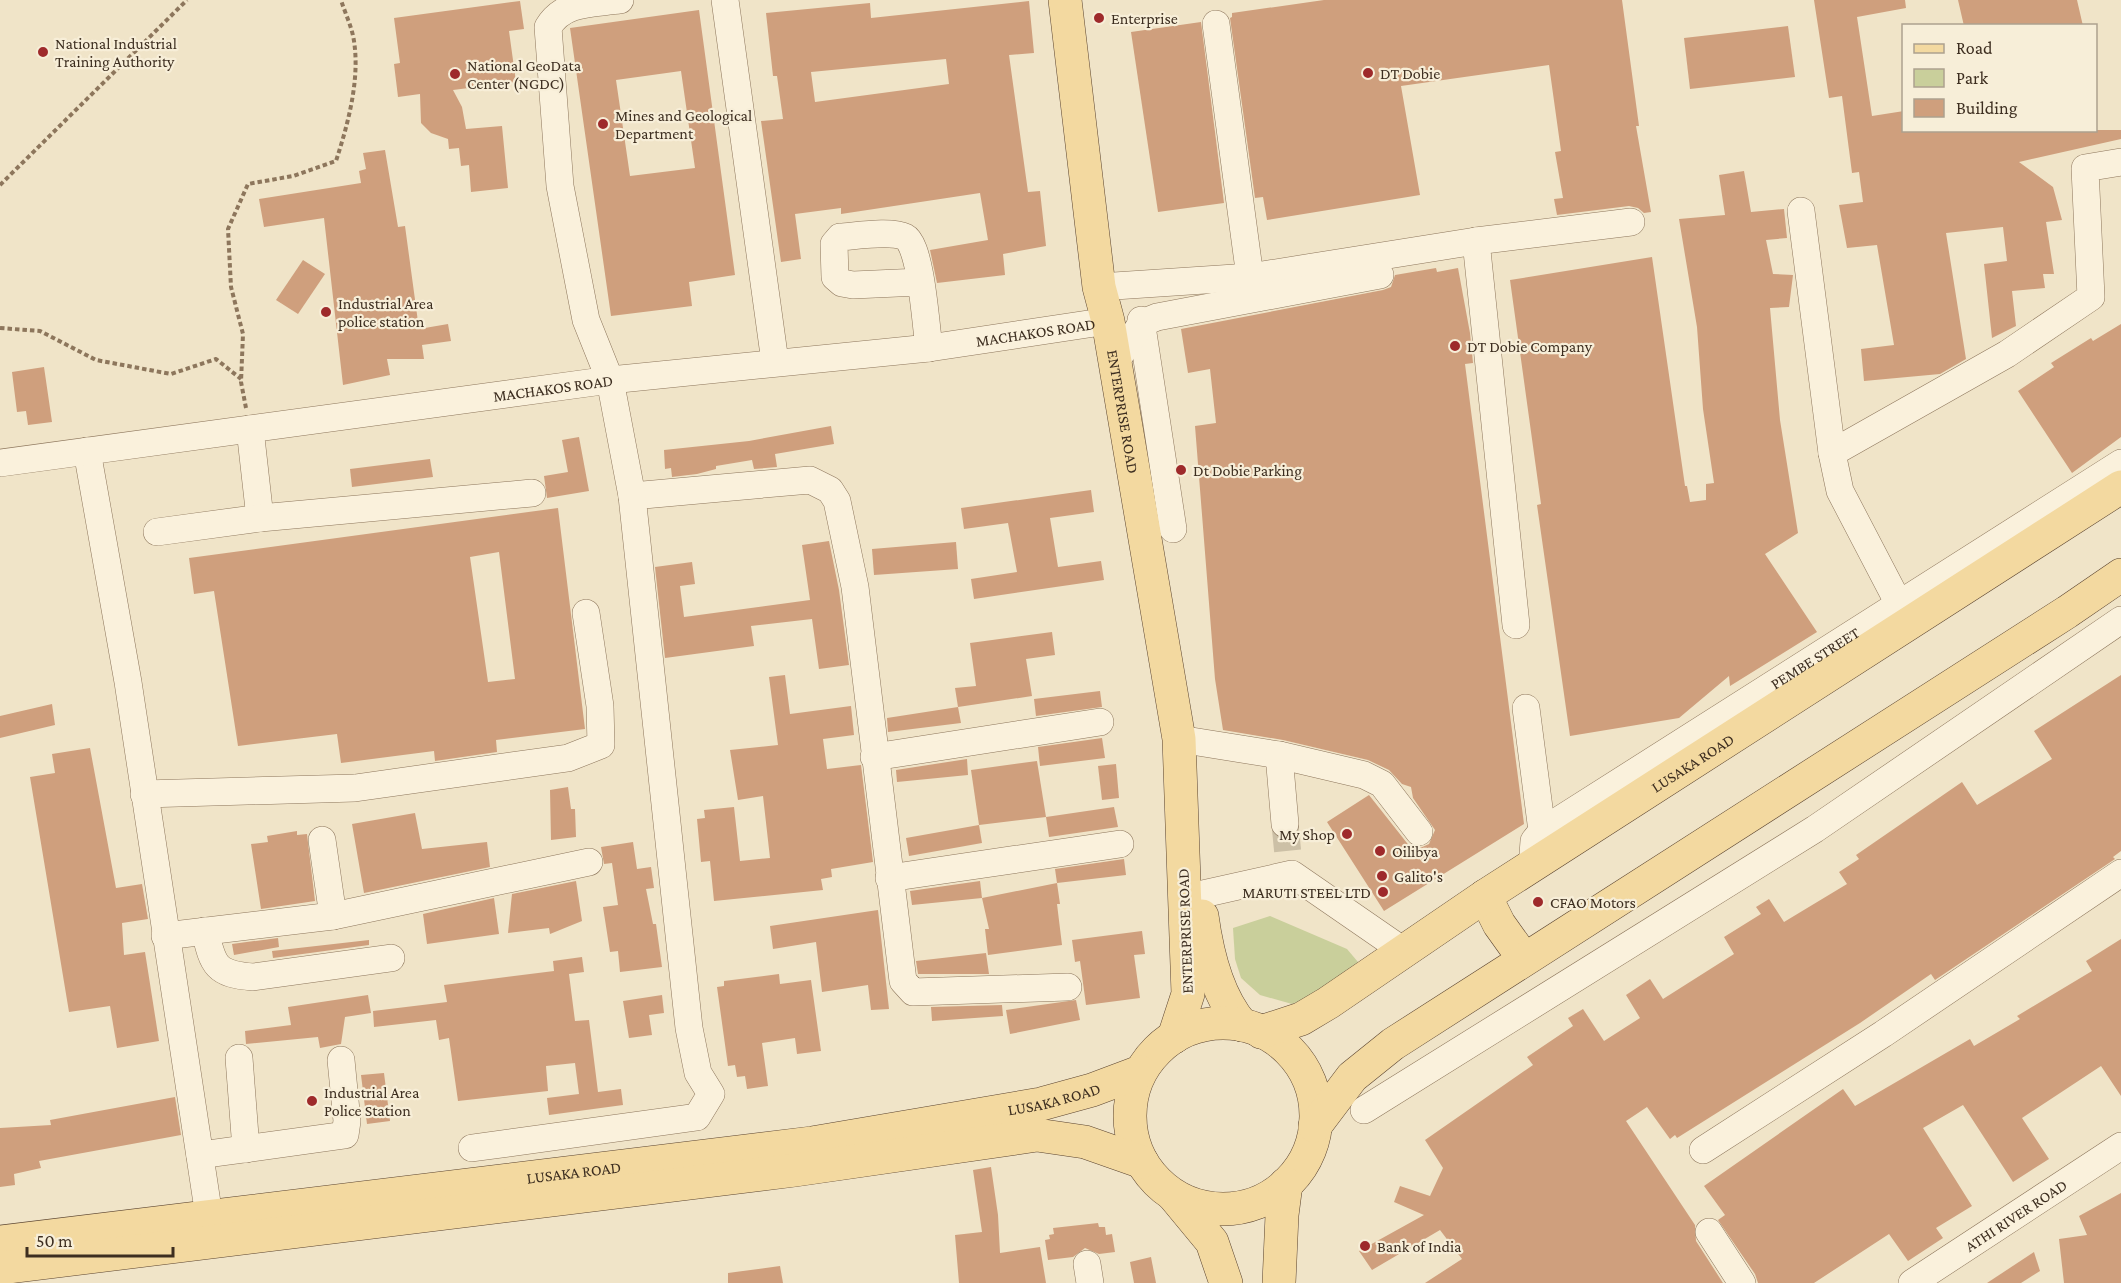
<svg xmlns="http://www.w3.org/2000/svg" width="2121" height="1283" font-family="'Crimson Pro',serif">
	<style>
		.green { fill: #c9cf9b }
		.building { fill: #cf9f7d; fill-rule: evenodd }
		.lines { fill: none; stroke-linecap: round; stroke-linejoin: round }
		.minor-tunnel { stroke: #ccc0a6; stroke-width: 27; stroke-dasharray: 27 14; stroke-linecap: butt }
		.minor-casing { stroke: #8d765c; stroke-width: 28 }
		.major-casing { stroke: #5b4430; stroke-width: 34 }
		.path { stroke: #8d765c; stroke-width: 4; stroke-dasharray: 4.5 3; stroke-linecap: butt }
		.minor { stroke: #faf1dc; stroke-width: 27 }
		.major { stroke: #f3d9a0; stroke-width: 33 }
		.poi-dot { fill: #9e2a2b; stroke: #f7eed8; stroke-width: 2 }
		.labels { text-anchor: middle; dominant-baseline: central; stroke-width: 4.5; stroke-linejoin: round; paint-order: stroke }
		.poi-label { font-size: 16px; fill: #3d2e20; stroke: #f7eed8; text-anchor: start }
		.street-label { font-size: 16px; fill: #3d2e20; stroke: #f7eed8 }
	</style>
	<rect width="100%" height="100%" fill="#f0e4c8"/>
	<polygon class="green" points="1270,916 1347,949 1358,962 1313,996 1292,1004 1260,995 1241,978 1235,959 1233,928"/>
	<g class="building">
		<polygon points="1324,0 1622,0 1639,126 1636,126 1651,212 1644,213 1638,208 1629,206 1557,215 1554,199 1563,198 1555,152 1561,151 1549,65 1401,86 1420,195 1267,220 1263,197 1255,198 1230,18 1232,17 1232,13"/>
		<polygon points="1814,0 1905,0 1906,8 1857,17 1872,116 1904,111 1904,130 2121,130 2121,139 2019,162 2053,187 2062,220 2046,222 2054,274 2043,274 2045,288 2012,291 2016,326 1992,338 1984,264 2007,261 2003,227 1946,233 1966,359 1940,374 1864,381 1861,349 1894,345 1877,245 1847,248 1839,205 1863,202 1859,172 1852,173 1842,96 1829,98"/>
		<polygon points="1958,0 2077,0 2083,26 1964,26"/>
		<polygon points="520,1 524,29 509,31 516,82 453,90 462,107 466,129 502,126 508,188 471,192 469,165 461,166 459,148 449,149 448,139 431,133 421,123 420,94 398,97 394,64 400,63 394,18"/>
		<path d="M1029,1L1034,53L1009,55L1028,192L1040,191L1046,246L1003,254L1005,275L937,283L930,250L988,240L980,193L841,214V208L795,214L801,259L781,262L761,121L783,119L777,76H773L766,13L870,3L871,18ZM946,59L949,84L815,102L811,72Z"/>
		<path d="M699,10L735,275L689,282L692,306L611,316L570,28ZM681,71L695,168L630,176L616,80Z"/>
		<polygon points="1201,22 1224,203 1158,212 1131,32"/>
		<polygon points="1788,26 1795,77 1690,89 1684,38"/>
		<polygon points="385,150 398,227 405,226 419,329 448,324 451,341 422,345 424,359 387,359 390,375 343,385 324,218 264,227 259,199 361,183 359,171 366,169 363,153"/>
		<polygon points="1744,171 1751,212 1784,209 1787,238 1766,240 1773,274 1793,275 1789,307 1770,308 1780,420 1798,533 1765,554 1817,632 1730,686 1729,676 1679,718 1570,736 1537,505 1541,504 1510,280 1652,257 1685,486 1687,486 1690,502 1706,500 1706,484 1714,483 1703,409 1697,327 1679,219 1725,215 1719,175"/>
		<polygon points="303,260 325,274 298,314 276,300"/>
		<polygon points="1436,268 1437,272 1458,268 1470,333 1473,363 1465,364 1524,824 1384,911 1327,822 1369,795 1422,862 1420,848 1429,844 1435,830 1413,798 1411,787 1402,784 1389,770 1368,760 1283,740 1223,730 1215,679 1195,426 1216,423 1210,369 1188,373 1181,329 1383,290 1391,287 1395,275"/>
		<polygon points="2121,324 2121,437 2072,473 2018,391 2054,367 2051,363 2091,338 2093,341"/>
		<polygon points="44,367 52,422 28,425 26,411 17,412 12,372"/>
		<polygon points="831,426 834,444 775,454 777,467 754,469 752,460 716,466 716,469 697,474 672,477 671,468 665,469 664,450 749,441"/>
		<polygon points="579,437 589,491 547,498 544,476 568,472 562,440"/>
		<polygon points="430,459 433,477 352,487 350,469"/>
		<polygon points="1091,490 1094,512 1050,518 1058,567 1101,561 1104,580 974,599 971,579 1017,572 1008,523 964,529 961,508"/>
		<path d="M558,508L585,729L496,740L497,752L435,761L434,751L341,763L337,734L238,746L214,591L194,594L189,558ZM499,552L515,679L488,682L470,557Z"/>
		<polygon points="829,541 839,590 849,665 819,669 812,619 751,626 754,646 665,658 655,567 692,562 695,584 680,586 684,617 810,600 802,545"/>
		<polygon points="956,542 958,569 874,575 872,549"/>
		<polygon points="1052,632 1055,655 1026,659 1032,696 958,707 955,688 976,686 970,643"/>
		<polygon points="785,675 790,714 851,706 854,735 823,739 827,769 861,765 873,862 831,869 832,877 821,879 823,890 714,901 710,861 701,862 697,819 705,818 704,810 734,807 740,861 770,858 763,796 738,800 730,750 778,745 769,677"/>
		<polygon points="2121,675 2121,851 2113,857 2115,859 1935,980 1931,974 1860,1023 1677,1138 1675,1135 1670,1139 1647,1107 1626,1121 1695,1225 1696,1241 1723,1283 1425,1283 1462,1259 1440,1230 1372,1270 1359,1251 1424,1215 1394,1202 1400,1186 1430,1196 1443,1168 1425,1140 1533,1065 1527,1057 1573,1026 1568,1018 1583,1009 1604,1041 1640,1018 1626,995 1650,979 1663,999 1734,954 1724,937 1761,914 1756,907 1769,899 1784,922 1847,884 1839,872 1859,859 1856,855 1962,782 1977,805 2052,759 2034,731"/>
		<polygon points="1100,691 1102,707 1036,716 1034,699"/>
		<polygon points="52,704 55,725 0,738 0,716"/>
		<polygon points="958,707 961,723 888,732 887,718"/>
		<polygon points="1102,738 1105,758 1040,766 1038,747"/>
		<polygon points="90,748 116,888 142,884 148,919 122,923 124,955 145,952 159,1041 117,1048 110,1006 69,1012 30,777 55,773 52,754"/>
		<polygon points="967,759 968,775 897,782 896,770"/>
		<polygon points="1037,761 1046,817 979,825 971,770"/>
		<polygon points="1116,764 1119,798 1102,800 1098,766"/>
		<polygon points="568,787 571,809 575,809 576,837 551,840 550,790"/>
		<polygon points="1114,807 1118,827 1049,837 1046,817"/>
		<polygon points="415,813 422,849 487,842 490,867 364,893 352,824"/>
		<polygon points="979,825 982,843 909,856 906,838"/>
		<polygon points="297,831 297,835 307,834 315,901 261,909 251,844 268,842 267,836"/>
		<polygon points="633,842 637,869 651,867 654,888 646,889 653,924 656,924 662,967 620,972 618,951 610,952 603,907 618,905 612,863 604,864 601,847"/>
		<polygon points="1124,859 1126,875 1057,883 1055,869"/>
		<polygon points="576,881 582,921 550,934 549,928 508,933 512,894"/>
		<polygon points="980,881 982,898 912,905 910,891"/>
		<polygon points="1057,883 1060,904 1057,904 1062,945 988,955 985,929 989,929 982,898"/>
		<polygon points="494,898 499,934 427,944 423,914"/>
		<polygon points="878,910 889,1009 871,1010 868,985 822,992 816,942 773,949 770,926"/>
		<polygon points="1142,931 1145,954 1134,955 1140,998 1086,1005 1080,961 1075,962 1072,940"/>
		<polygon points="278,938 279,947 234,955 232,944"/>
		<polygon points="2121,939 2121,1096 2101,1066 2022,1118 2049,1159 2013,1182 1963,1105 1923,1128 1972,1206 1936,1228 1943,1238 1908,1261 1889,1234 1814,1283 1758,1283 1755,1274 1718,1220 1725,1215 1704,1186 1843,1089 1855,1106 1970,1039 1974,1046 2020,1019 2017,1016 2092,971 2086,961"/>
		<polygon points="369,940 369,945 273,958 272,951"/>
		<polygon points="986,953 989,974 918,974 916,961"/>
		<polygon points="582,957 584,972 569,974 575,1021 589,1020 598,1092 621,1089 623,1105 549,1115 547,1098 579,1094 575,1063 546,1066 548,1091 458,1101 449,1038 439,1040 436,1020 374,1027 373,1011 447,1002 444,985 554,971 553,961"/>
		<polygon points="779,974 780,984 811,980 821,1051 797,1054 795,1038 762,1043 768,1086 747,1089 745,1076 737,1077 735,1065 728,1066 717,987 724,986 724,981"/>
		<polygon points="368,995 371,1013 345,1017 341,1044 320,1048 318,1037 246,1044 245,1031 291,1025 288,1007"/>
		<polygon points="662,995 664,1013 649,1015 652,1035 629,1038 623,1001"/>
		<polygon points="1076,1000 1080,1020 1010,1034 1006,1010"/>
		<polygon points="1002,1005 1003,1016 932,1021 931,1007"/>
		<polygon points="384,1073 390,1121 367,1124 361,1075"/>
		<polygon points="175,1097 181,1135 39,1161 41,1168 14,1174 15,1185 0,1187 0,1128 51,1125 50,1120"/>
		<polygon points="991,1167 998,1215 1000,1253 1040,1247 1046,1283 959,1283 955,1235 982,1232 973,1170"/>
		<polygon points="2121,1193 2121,1283 2064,1283 2059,1239 2087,1235 2079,1216"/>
		<polygon points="1098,1223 1099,1227 1105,1227 1106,1235 1112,1234 1115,1252 1099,1254 1085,1248 1073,1257 1048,1260 1045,1240 1050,1239 1049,1235 1054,1234 1053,1228"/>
		<polygon points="2034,1252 2040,1271 2021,1283 1987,1283"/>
		<polygon points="1151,1257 1156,1283 1134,1283 1130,1262"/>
		<polygon points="780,1266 783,1283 728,1283 728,1273"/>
	</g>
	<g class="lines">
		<polyline class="minor-tunnel" points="1285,824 1288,855"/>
		<g class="minor-casing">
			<g id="minor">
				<polyline points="725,0 775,362"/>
				<polyline points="1216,24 1250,277"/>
				<polyline points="1801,211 1832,453"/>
				<polyline points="1476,241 1516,625"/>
				<path d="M920,282L853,285L842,283L835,277L834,244L840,237C856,236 891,230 905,237C921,245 926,327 929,348"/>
				<polyline points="1099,287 1250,277 1476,241 1631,222"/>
				<polyline points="1141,320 1173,529"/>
				<polyline points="1114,364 1142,323 1157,317 1380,275"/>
				<polyline points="250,429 260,518"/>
				<polyline points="87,451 128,682 209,1216"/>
				<path id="s1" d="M0,463L610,380L929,348L1108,321"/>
				<polyline points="632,496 810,480 830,490 837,501 855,587 903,981 913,992 1068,987"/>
				<polyline points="157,532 260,518 532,493"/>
				<polyline points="1899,604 1840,491 1832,453 2007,354 2091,297 2085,168 2121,162"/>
				<polyline points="1526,708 1542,831"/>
				<polyline points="1179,739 1279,755 1364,775 1382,784 1419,832"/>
				<polyline points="1279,755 1285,824"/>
				<polyline points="874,757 1100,722"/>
				<polyline points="144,794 355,788 568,758 601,745 600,706 586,613"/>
				<polyline points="322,840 333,916"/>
				<path id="s2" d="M1532,868L1534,841L1542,831L2121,463"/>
				<polyline points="889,878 1120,844"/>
				<polyline points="1185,898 1292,874 1405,952"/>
				<path d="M205,931C213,966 216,974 253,977L391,958"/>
				<polyline points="165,936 333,916 589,862"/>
				<polyline points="239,1058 246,1149"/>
				<polyline points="1364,1110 1815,829 2121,620"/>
				<path d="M472,1148L697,1117L711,1094L698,1073L689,1028L632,496L610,380L586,320L560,186L548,27C564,1 592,4 620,0"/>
				<polyline points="1703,1150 1883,1034 2121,873"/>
				<polyline points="200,1155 345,1135 347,1121 341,1060"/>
				<polyline points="1709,1232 1742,1283"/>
				<polyline points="1087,1264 1090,1283"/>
				<path id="s3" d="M1912,1283L2121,1146"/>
			</g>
		</g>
		<g class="major-casing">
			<g id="major">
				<path id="s4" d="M1065,0L1099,287L1108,321L1179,739L1188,994L1174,1037"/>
				<polyline points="1485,896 1499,924 1524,959"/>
				<path d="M1202,916C1207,953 1217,996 1242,1025"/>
				<circle cx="1223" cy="1116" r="93"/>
				<path id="s5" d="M1261,1032L1301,1019L1328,1003L1485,896L2121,487"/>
				<polyline points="1315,1126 1352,1077 1393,1044 2067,612 2121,575"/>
				<polyline points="1174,1196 1212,1242 1226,1283"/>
				<path id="s6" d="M0,1242L812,1143L1041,1104L1092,1090L1140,1072"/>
				<polyline points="0,1268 795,1170 1037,1135 1085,1142 1142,1162"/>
				<polyline points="1279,1283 1282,1215 1286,1184"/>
			</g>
		</g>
		<g class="path">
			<polyline points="0,185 187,0"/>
			<polyline points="0,328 40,331 96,360 171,374 216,359 241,379"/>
			<path d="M246,408L241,382L243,334L231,287L228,229L248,184L293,176L336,161C348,124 360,80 354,41C352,27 345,13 341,0"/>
		</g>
		<use href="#minor" class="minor"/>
		<use href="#major" class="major"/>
	</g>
	<g class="poi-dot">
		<circle cx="1099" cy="18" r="6"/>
		<circle cx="43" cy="52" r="6"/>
		<circle cx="1368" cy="73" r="6"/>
		<circle cx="455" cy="74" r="6"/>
		<circle cx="603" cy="124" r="6"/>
		<circle cx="326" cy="312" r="6"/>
		<circle cx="1455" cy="346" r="6"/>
		<circle cx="1181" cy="470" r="6"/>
		<circle cx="1347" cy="834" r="6"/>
		<circle cx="1380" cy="851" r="6"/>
		<circle cx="1382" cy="876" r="6"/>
		<circle cx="1383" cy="892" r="6"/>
		<circle cx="1538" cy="902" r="6"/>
		<circle cx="312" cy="1101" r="6"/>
		<circle cx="1365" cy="1246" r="6"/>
	</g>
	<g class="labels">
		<g class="poi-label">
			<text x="1111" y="18">Enterprise</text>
			<text x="55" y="43">National Industrial<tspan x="55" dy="18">Training Authority</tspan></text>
			<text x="467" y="65">National GeoData<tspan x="467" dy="18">Center (NGDC)</tspan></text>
			<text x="1380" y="73">DT Dobie</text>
			<text x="615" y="115">Mines and Geological<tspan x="615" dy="18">Department</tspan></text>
			<text x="338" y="303">Industrial Area<tspan x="338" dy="18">police station</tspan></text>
			<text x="1467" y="346">DT Dobie Company</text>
			<text x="1193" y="470">Dt Dobie Parking</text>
			<text x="1335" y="834" text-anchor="end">My Shop</text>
			<text x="1392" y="851">Oilibya</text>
			<text x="1394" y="876">Galito's</text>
			<text x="1371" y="892" text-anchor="end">MARUTI STEEL LTD</text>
			<text x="1550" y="902">CFAO Motors</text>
			<text x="324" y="1092">Industrial Area<tspan x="324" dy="18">Police Station</tspan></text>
			<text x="1377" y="1246">Bank of India</text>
		</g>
		<g class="street-label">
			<text stroke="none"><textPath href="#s1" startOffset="1044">MACHAKOS ROAD</textPath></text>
			<text stroke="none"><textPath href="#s1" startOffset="558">MACHAKOS ROAD</textPath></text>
			<text stroke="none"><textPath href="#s4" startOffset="416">ENTERPRISE ROAD</textPath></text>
			<text stroke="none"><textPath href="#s2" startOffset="363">PEMBE STREET</textPath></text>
			<text stroke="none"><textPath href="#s5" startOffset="510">LUSAKA ROAD</textPath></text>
			<text transform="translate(1185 931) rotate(-92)">ENTERPRISE ROAD</text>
			<text stroke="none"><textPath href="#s6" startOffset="1064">LUSAKA ROAD</textPath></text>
			<text stroke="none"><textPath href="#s6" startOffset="578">LUSAKA ROAD</textPath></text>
			<text stroke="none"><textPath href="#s3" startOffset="124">ATHI RIVER ROAD</textPath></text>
		</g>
	</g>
	<rect x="1902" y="24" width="195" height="108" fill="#f7eed8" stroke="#ada18e" stroke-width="1.5"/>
	<rect x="1914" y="44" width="30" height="9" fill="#f3d9a0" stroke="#ada18e" stroke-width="1.5"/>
	<text x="1956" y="54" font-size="18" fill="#3d2e20">Road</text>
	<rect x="1914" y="69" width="30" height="18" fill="#c9cf9b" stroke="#ada18e" stroke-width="1.5"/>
	<text x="1956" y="84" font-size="18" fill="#3d2e20">Park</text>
	<rect x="1914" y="99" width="30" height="18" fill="#cf9f7d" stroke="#ada18e" stroke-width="1.5"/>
	<text x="1956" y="114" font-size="18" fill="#3d2e20">Building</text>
	<path d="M27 1247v9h146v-9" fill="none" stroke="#3d2e20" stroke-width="3"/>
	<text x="36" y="1247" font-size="18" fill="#3d2e20" stroke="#f7eed8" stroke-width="4.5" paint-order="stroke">50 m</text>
</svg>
